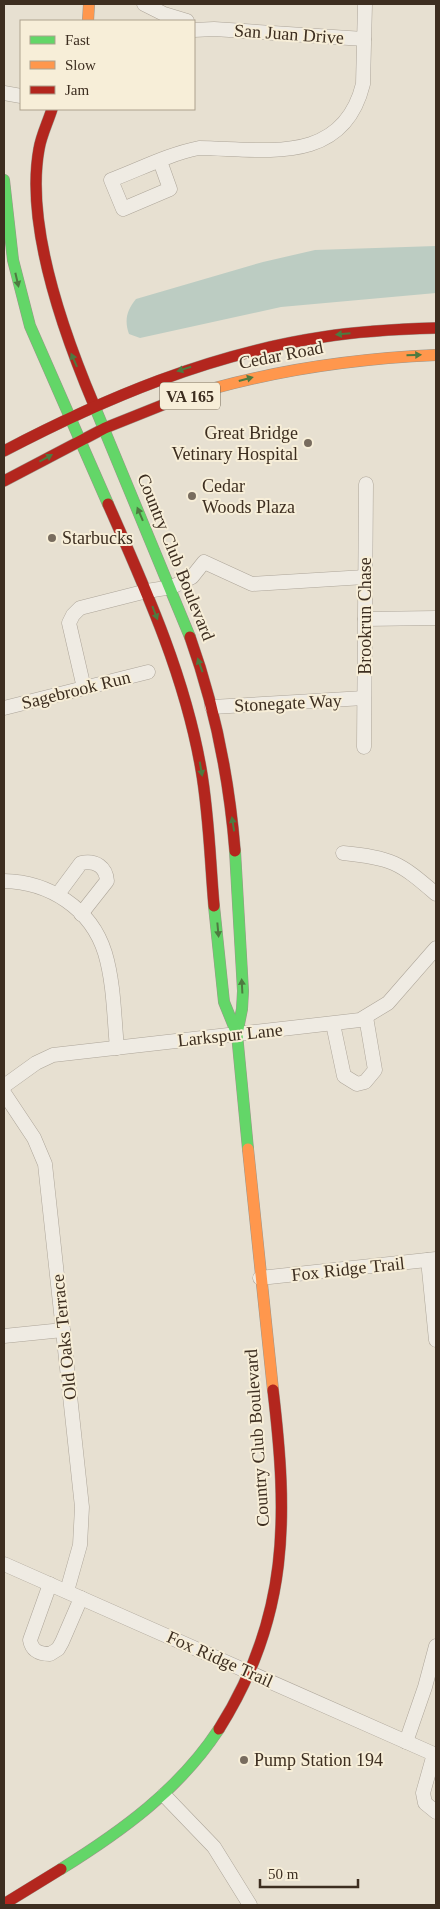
<svg xmlns="http://www.w3.org/2000/svg" width="440" height="1909" font-family="'Times New Roman',serif">
	<style>
		.water { fill: #bcccc2 }
		.lines { fill: none; stroke-linecap: round; stroke-linejoin: round }
		.street-casing { stroke: #ada599; stroke-width: 15 }
		.fast-casing { stroke: #9c958a; stroke-width: 12 }
		.slow-casing { stroke: #9c958a; stroke-width: 12 }
		.jam-casing { stroke: #9c958a; stroke-width: 12 }
		.street { stroke: #efebe3; stroke-width: 14 }
		.fast { stroke: #63d668; stroke-width: 11 }
		.slow { stroke: #ff974d; stroke-width: 11 }
		.jam { stroke: #b3261e; stroke-width: 11 }
		.oneway { fill: #4e7a40 }
		.poi-dot { fill: #786c5e; stroke: #f7eed8; stroke-width: 2 }
		.labels { text-anchor: middle; dominant-baseline: central; stroke-width: 4; stroke-linejoin: round; paint-order: stroke }
		.shield { fill: #f7eed8; stroke: #756857; stroke-width: 1 }
		.shield-label { font-size: 16px; font-weight: bold; fill: #3d2e20 }
		.street-label { font-size: 18px; fill: #3d2e20; stroke: #f7eed8 }
		.poi-label { font-size: 18px; fill: #3d2e20; stroke: #f7eed8; text-anchor: start }
	</style>
	<rect width="100%" height="100%" fill="#e7e0d1"/>
	<path class="water" d="M436,246V293L281,307L140,338L129,334C124,320 127,310 136,299L263,262L315,250Z"/>
	<g class="lines">
		<g class="street-casing">
			<g id="street">
				<polyline points="144,4 164,14 187,21"/>
				<polyline points="194,30 214,29 364,39"/>
				<polyline points="4,93 21,96"/>
				<path d="M160,161L170,189L123,209L111,180C140,169 169,154 199,148C265,149 343,166 363,84L365,4"/>
				<polyline points="365,619 436,618"/>
				<polyline points="84,688 69,623 73,615 80,608 147,591 172,587 192,577 204,562 252,584 365,577"/>
				<polyline points="212,707 364,698"/>
				<polyline points="4,708 148,672"/>
				<polyline points="364,747 366,484"/>
				<path d="M343,853C392,858 399,862 436,894"/>
				<path d="M4,881C49,882 91,908 105,953C114,983 114,1017 117,1048"/>
				<path d="M58,894L81,863C96,860 106,867 107,881L81,914"/>
				<polyline points="333,1024 344,1076 357,1084 365,1082 375,1070 366,1017"/>
				<polyline points="4,1086 36,1063 53,1055 360,1020 388,1003 436,948"/>
				<polyline points="4,1093 34,1138 45,1164 82,1507 80,1545 67,1591"/>
				<polyline points="428,1260 436,1340"/>
				<polyline points="260,1278 436,1259"/>
				<polyline points="4,1336 63,1330"/>
				<polyline points="4,1564 436,1755"/>
				<path d="M50,1584L30,1640C32,1651 39,1654 50,1654L58,1649L62,1642L81,1598"/>
				<polyline points="406,1742 425,1687 436,1646"/>
				<polyline points="434,1754 423,1793 425,1803 436,1812"/>
				<polyline points="164,1795 214,1847 250,1905"/>
			</g>
		</g>
		<g class="fast-casing">
			<g id="fast">
				<polyline points="4,180 13,260 30,326 108,504"/>
				<polyline points="94,405 190,637"/>
				<polyline points="235,851 243,991 242,1009 237,1034"/>
				<polyline points="214,906 224,1002 237,1034 248,1149"/>
				<path d="M61,1869C122,1831 179,1790 219,1729"/>
			</g>
		</g>
		<g class="slow-casing">
			<g id="slow">
				<polyline points="88,21 89,4"/>
				<path d="M175,400C260,372 346,359 436,355"/>
				<polyline points="248,1149 273,1390"/>
			</g>
		</g>
		<g class="jam-casing">
			<g id="jam">
				<path d="M52,109C48,122 41,136 39,149C25,226 64,334 94,405"/>
				<path d="M4,451C105,398 210,354 323,337C360,331 398,329 436,328"/>
				<polyline points="4,481 105,428 175,400"/>
				<path d="M108,504C146,590 185,676 201,769C209,814 210,860 214,906"/>
				<path d="M190,637C215,707 229,777 235,851"/>
				<path d="M219,1729C290,1617 288,1516 273,1390"/>
				<polyline points="4,1904 61,1869"/>
			</g>
		</g>
		<use href="#street" class="street"/>
		<use href="#fast" class="fast"/>
		<use href="#slow" class="slow"/>
		<use href="#jam" class="jam"/>
	</g>
	<defs><path id="oneway-solid" d="M-6-.8H1V-3.2L6.5 0L1 3.2V.8H-6Z" transform="scale(1.25)"/></defs>
	<g class="oneway">
		<use href="#oneway-solid" transform="translate(17 280) rotate(77)"/>
		<use href="#oneway-solid" transform="translate(343 334) rotate(175)"/>
		<use href="#oneway-solid" transform="translate(414 355) rotate(-2)"/>
		<use href="#oneway-solid" transform="translate(74 360) rotate(-114)"/>
		<use href="#oneway-solid" transform="translate(184 369) rotate(162)"/>
		<use href="#oneway-solid" transform="translate(246 379) rotate(-15)"/>
		<use href="#oneway-solid" transform="translate(46 458) rotate(-29)"/>
		<use href="#oneway-solid" transform="translate(140 514) rotate(-113)"/>
		<use href="#oneway-solid" transform="translate(155 613) rotate(69)"/>
		<use href="#oneway-solid" transform="translate(200 665) rotate(-110)"/>
		<use href="#oneway-solid" transform="translate(201 769) rotate(80)"/>
		<use href="#oneway-solid" transform="translate(233 824) rotate(-99)"/>
		<use href="#oneway-solid" transform="translate(218 930) rotate(85)"/>
		<use href="#oneway-solid" transform="translate(242 986) rotate(-93)"/>
	</g>
	<g class="poi-dot">
		<circle cx="308" cy="443" r="5"/>
		<circle cx="192" cy="496" r="5"/>
		<circle cx="52" cy="538" r="5"/>
		<circle cx="244" cy="1760" r="5"/>
	</g>
	<g class="labels">
		<rect class="shield" x="160" y="382.5" width="60" height="27" rx="4"/>
		<g class="shield-label">
			<text x="190" y="396">VA 165</text>
		</g>
		<g class="street-label">
			<text transform="translate(289 34) rotate(4)">San Juan Drive</text>
			<text transform="translate(281 355) rotate(-11)">Cedar Road</text>
			<text transform="translate(176 557) rotate(68)">Country Club Boulevard</text>
			<text transform="translate(365 616) rotate(-90)">Brookrun Chase</text>
			<text transform="translate(76 690) rotate(-14)">Sagebrook Run</text>
			<text transform="translate(288 703) rotate(-3)">Stonegate Way</text>
			<text transform="translate(230 1035) rotate(-6)">Larkspur Lane</text>
			<text transform="translate(348 1269) rotate(-6)">Fox Ridge Trail</text>
			<text transform="translate(64 1337) rotate(-96)">Old Oaks Terrace</text>
			<text transform="translate(257 1438) rotate(-94)">Country Club Boulevard</text>
			<text transform="translate(220 1659) rotate(24)">Fox Ridge Trail</text>
		</g>
		<g class="poi-label">
			<text x="298" y="433" text-anchor="end">Great Bridge<tspan x="298" dy="21">Vetinary Hospital</tspan></text>
			<text x="202" y="486">Cedar<tspan x="202" dy="21">Woods Plaza</tspan></text>
			<text x="62" y="538">Starbucks</text>
			<text x="254" y="1760">Pump Station 194</text>
		</g>
	</g>
	<rect width="440" height="1909" fill="none" stroke="#3d2e20" stroke-width="10"/>
	<rect x="20" y="20" width="175" height="90" fill="#f7eed8" stroke="#ada18e"/>
	<rect x="30" y="36" width="25" height="8" fill="#63d668" stroke="#ada18e"/>
	<text x="65" y="45" font-size="15" fill="#3d2e20">Fast</text>
	<rect x="30" y="61" width="25" height="8" fill="#ff974d" stroke="#ada18e"/>
	<text x="65" y="70" font-size="15" fill="#3d2e20">Slow</text>
	<rect x="30" y="86" width="25" height="8" fill="#b3261e" stroke="#ada18e"/>
	<text x="65" y="95" font-size="15" fill="#3d2e20">Jam</text>
	<path d="M260 1879v8h98v-8" fill="none" stroke="#3d2e20" stroke-width="2.5"/>
	<text x="268" y="1879" font-size="15" fill="#3d2e20" stroke="#f7eed8" stroke-width="4" paint-order="stroke">50 m</text>
</svg>
